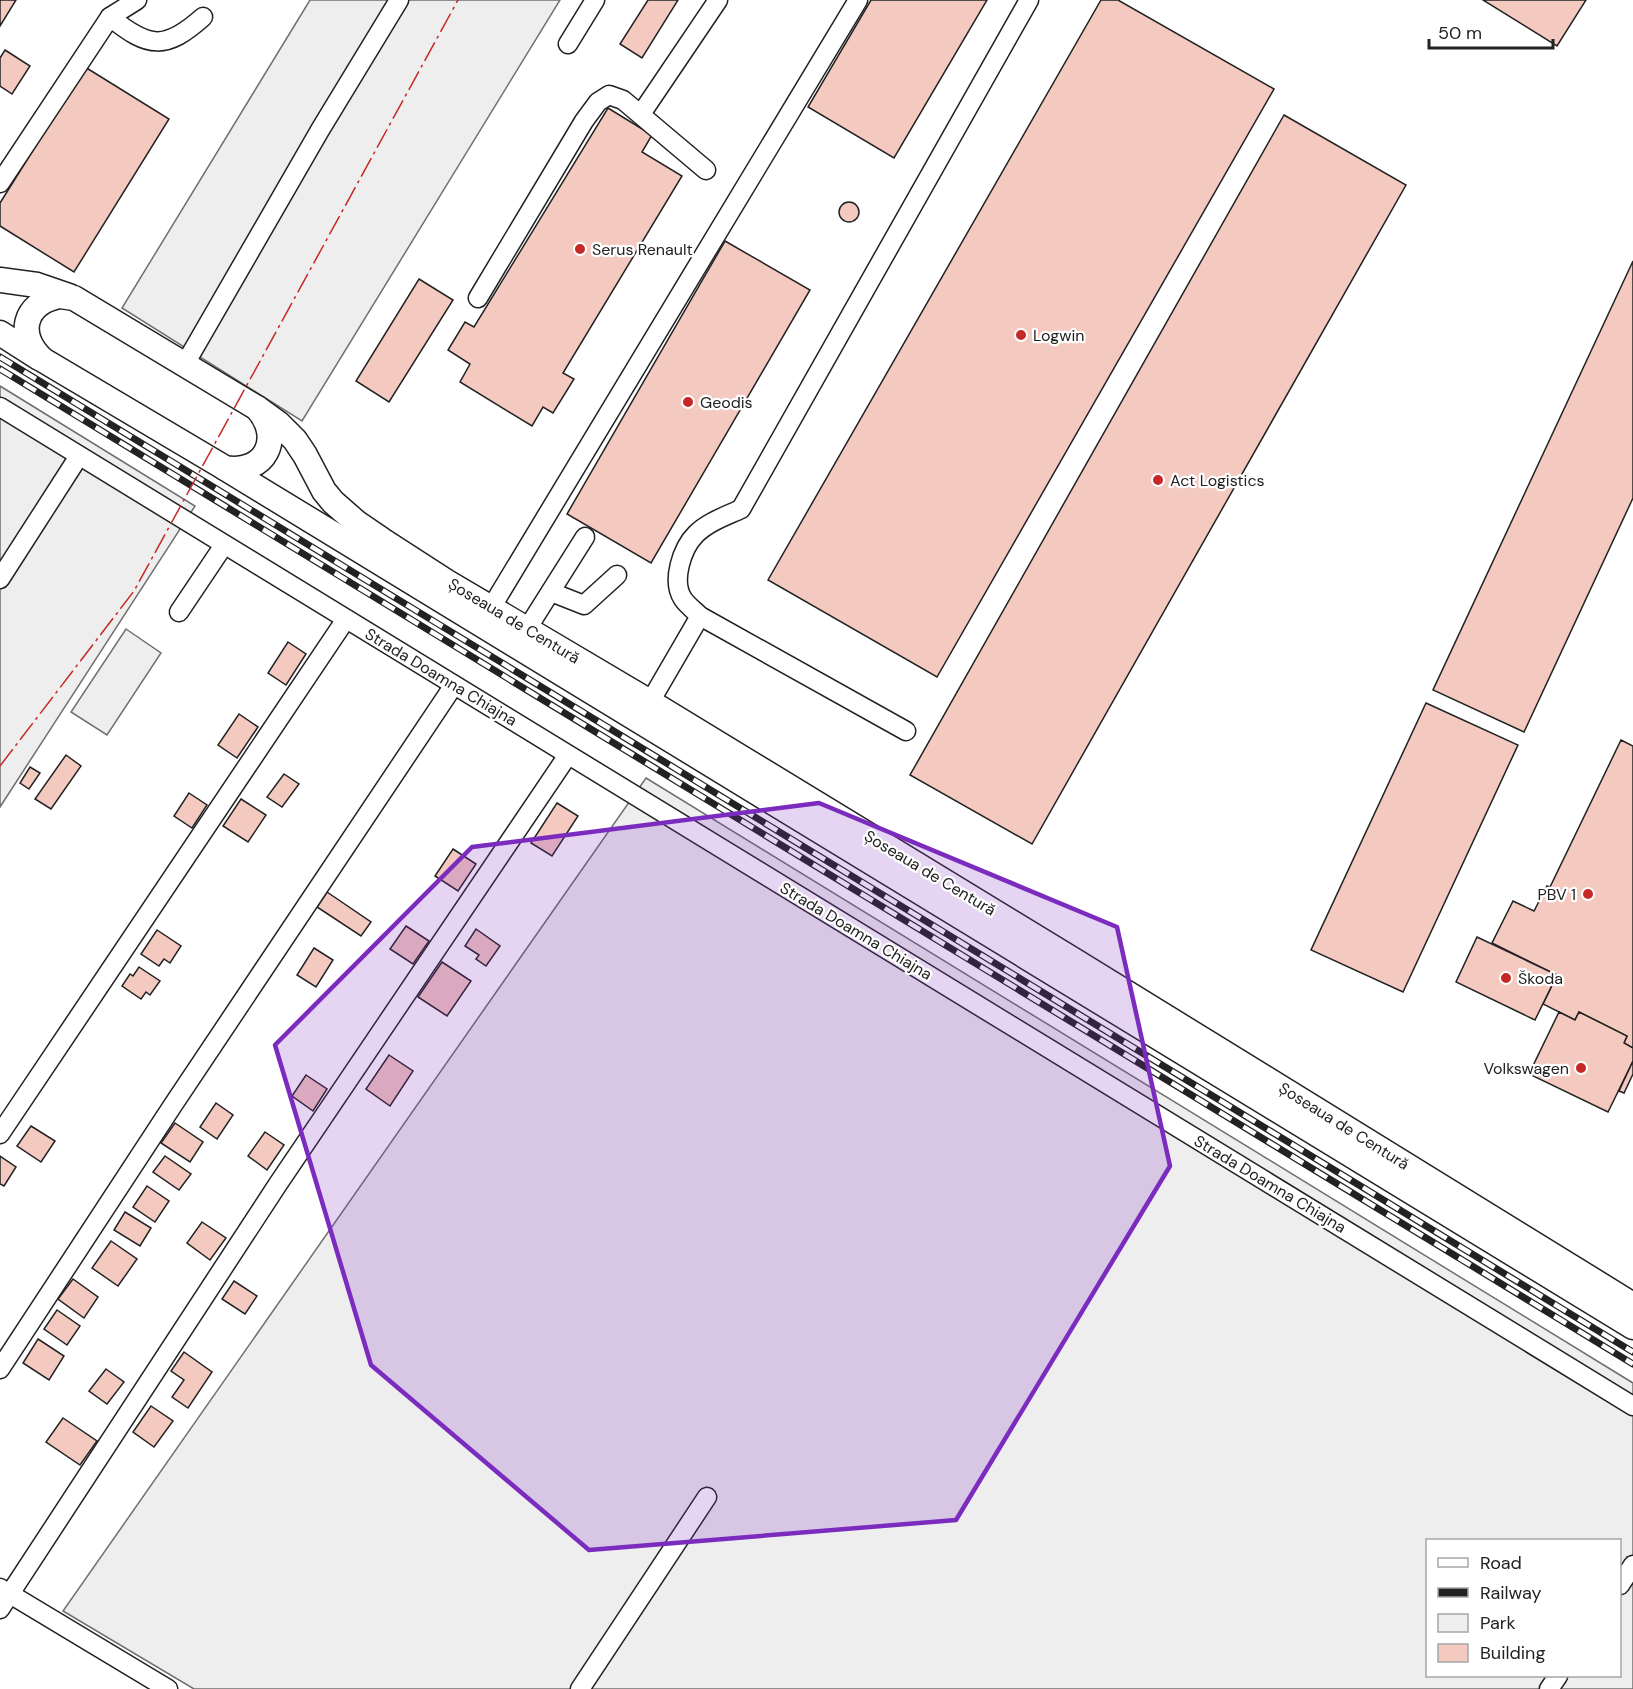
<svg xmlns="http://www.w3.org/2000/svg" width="1633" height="1689" font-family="'DM Sans',sans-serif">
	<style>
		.green { fill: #eee; stroke: #6f6f6f; stroke-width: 1.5; fill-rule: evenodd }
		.building { fill: #f3c9c0; stroke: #222; stroke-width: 1.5 }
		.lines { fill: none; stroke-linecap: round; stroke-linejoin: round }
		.minor-casing { stroke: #222; stroke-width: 21 }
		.major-casing { stroke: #222; stroke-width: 27 }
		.minor { stroke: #fff; stroke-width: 18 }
		.major { stroke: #fff; stroke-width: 24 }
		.rail-casing { stroke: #222; stroke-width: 7 }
		.rail { stroke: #fff; stroke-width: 4.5; stroke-dasharray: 14; stroke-linecap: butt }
		.power { stroke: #c62828; stroke-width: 1.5; stroke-dasharray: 21 4.5 3 4.5; stroke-linecap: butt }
		.marked { fill: #7b2cbf; fill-opacity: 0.2; stroke: #7b2cbf; stroke-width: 4.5; stroke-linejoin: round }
		.poi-dot { fill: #c62828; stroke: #fff; stroke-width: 2 }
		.labels { text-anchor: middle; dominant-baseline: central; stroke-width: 4.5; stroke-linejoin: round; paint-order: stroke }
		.poi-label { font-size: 16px; fill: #222; stroke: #fff; text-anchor: start }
		.street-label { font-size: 16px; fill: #222; stroke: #fff }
	</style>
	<rect width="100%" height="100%" fill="#fff"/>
	<g class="green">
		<polygon points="310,0 560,0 302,421 122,308"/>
		<polygon points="0,386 195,506 0,807"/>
		<polygon points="126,629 161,653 107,735 71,712"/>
		<path d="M646,778L1633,1383V1689H194L63,1611ZM1428,1540H1620V1676H1428Z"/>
	</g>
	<g class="building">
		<polygon points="0,0 16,0 0,26"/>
		<polygon points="648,0 678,0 642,58 620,44"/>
		<polygon points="871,0 987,0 894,158 808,107"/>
		<polygon points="1101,0 1118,0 1274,89 937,677 768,580"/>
		<polygon points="1483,0 1586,0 1557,46"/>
		<polygon points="5,50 30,66 12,94 0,86 0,58"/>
		<polygon points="85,67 169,119 74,272 0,226 0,203"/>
		<polygon points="608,108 652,135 642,152 682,176 563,373 574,379 553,413 543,407 532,426 460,382 470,364 448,350 465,322 474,327"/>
		<polygon points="1284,115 1406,185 1032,844 910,775"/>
		<circle cx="849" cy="212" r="10"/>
		<polygon points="725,241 810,290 651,563 567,514"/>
		<polygon points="1633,261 1633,498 1524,732 1433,690"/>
		<polygon points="419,279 453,300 389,402 356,381"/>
		<polygon points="288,642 306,654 286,685 268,673"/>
		<polygon points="1426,703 1518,745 1403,992 1311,950"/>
		<polygon points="239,714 258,727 237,758 218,745"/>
		<polygon points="1621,740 1633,746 1633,1048 1624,1043 1627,1036 1579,1012 1575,1020 1543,1004 1557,975 1492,943 1513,901 1534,911 1547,886 1550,887"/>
		<polygon points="66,755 81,766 51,809 35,799"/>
		<polygon points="30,767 40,773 29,789 20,783"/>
		<polygon points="284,774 299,784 282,807 267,797"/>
		<polygon points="189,793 207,805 192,828 174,816"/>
		<polygon points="241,799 266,815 248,842 223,826"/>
		<polygon points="557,803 578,816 552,856 531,843"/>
		<polygon points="453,849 476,864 458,891 435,876"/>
		<polygon points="327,892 371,922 361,936 317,907"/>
		<polygon points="406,926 429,941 413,964 390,949"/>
		<polygon points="476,929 500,946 486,966 476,959 479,955 465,946"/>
		<polygon points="157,930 181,946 170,963 164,959 159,966 141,954"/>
		<polygon points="1477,937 1557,975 1535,1020 1456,982"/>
		<polygon points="314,948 333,960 316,987 297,975"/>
		<polygon points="442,962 471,981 447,1016 418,997"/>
		<polygon points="139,967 160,981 150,995 146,992 141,999 122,986 130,974 133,976"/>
		<polygon points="1559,1012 1575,1020 1579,1012 1627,1036 1624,1043 1633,1048 1633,1061 1608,1112 1529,1074"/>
		<polygon points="389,1055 413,1071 390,1106 366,1089"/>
		<polygon points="1633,1061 1633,1074 1624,1093 1619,1091"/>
		<polygon points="306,1075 327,1089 313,1111 292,1096"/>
		<polygon points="216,1103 233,1115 217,1139 200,1127"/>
		<polygon points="175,1123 203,1142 190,1162 161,1143"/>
		<polygon points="31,1126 55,1141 41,1162 17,1146"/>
		<polygon points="265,1132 284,1145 267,1170 248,1156"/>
		<polygon points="0,1156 16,1167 4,1186 0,1184"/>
		<polygon points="165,1156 191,1174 179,1190 153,1172"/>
		<polygon points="147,1186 169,1201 155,1222 133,1207"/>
		<polygon points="125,1212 151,1228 140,1246 114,1230"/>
		<polygon points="202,1222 226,1238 210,1260 187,1243"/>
		<polygon points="111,1241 137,1259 118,1286 92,1268"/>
		<polygon points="73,1279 98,1297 84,1318 58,1299"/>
		<polygon points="234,1281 257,1296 245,1314 222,1299"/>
		<polygon points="57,1310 80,1326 67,1345 44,1329"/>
		<polygon points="38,1339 64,1356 49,1380 23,1363"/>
		<polygon points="184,1352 212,1372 188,1408 172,1397 184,1380 171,1371"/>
		<polygon points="106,1369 124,1382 107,1404 89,1391"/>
		<polygon points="151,1406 173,1421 154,1447 133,1432"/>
		<polygon points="63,1418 97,1441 80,1465 46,1442"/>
	</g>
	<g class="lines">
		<g class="minor-casing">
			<g id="minor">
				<path d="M110,17C149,49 166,50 203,17"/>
				<polyline points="568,44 595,0"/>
				<polyline points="641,114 718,0"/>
				<polyline points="0,183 110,17 137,0"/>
				<polyline points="478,298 584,121 598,102 609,95 623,100 706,170"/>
				<polyline points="185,364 320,130 399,0"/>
				<polyline points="0,407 1633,1406"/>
				<polyline points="0,579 79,456"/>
				<polyline points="551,592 584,605 617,575"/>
				<polyline points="491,608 858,0"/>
				<polyline points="179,612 224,545"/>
				<polyline points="527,629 585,537"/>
				<polyline points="650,702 700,616"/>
				<path d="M906,731L700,616C695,611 687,605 683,599C671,581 682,548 696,534C708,522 726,516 741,509L1029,0"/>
				<polyline points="0,1134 346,619"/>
				<polyline points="0,1369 173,1105 454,685"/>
				<polyline points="1620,1585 1633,1565"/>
				<polyline points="0,1588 168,1689"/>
				<polyline points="0,1609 278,1184 568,755"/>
				<polyline points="580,1689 707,1497"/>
				<polyline points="1549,1689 1558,1676"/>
			</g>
		</g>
		<g class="major-casing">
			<g id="major">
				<polyline points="0,280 37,285 69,296"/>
				<path d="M60,296L74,298L257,408C284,438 265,475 225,468L43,360C16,336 23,303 60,296Z"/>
				<polyline points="0,333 39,358"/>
				<polyline points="257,408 279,424 295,440 305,455 324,491 333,502 357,523 382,540 447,582 650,702 1075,961 1633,1305"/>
				<polyline points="225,468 1633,1327"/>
			</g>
		</g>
		<use href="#minor" class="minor"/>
		<use href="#major" class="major"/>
		<g class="rail-casing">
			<g id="rail">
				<polyline points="0,357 1633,1352"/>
				<polyline points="0,369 1633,1364"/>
			</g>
		</g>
		<use href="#rail" class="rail"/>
		<polyline class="power" points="0,766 134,591 458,0"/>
	</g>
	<path class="marked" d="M819,803L1117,927L1170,1166L956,1520L589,1550L371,1365L275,1045L472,847Z"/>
	<g class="poi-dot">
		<circle cx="580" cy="249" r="6"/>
		<circle cx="1021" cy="335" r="6"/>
		<circle cx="688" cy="402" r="6"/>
		<circle cx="1158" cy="480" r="6"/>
		<circle cx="1588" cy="894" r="6"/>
		<circle cx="1506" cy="978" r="6"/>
		<circle cx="1581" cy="1068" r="6"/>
	</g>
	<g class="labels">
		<g class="poi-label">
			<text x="592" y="249">Serus Renault</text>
			<text x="1033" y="335">Logwin</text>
			<text x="700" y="402">Geodis</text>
			<text x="1170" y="480">Act Logistics</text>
			<text x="1576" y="894" text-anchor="end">PBV 1</text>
			<text x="1518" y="978">Škoda</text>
			<text x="1569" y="1068" text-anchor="end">Volkswagen</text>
		</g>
		<g class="street-label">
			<text transform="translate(514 621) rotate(31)">Șoseaua de Centură</text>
			<text transform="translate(441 677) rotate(31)">Strada Doamna Chiajna</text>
			<text transform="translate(930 873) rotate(31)">Șoseaua de Centură</text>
			<text transform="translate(856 931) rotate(31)">Strada Doamna Chiajna</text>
			<text transform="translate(1344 1126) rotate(32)">Șoseaua de Centură</text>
			<text transform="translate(1270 1184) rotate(31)">Strada Doamna Chiajna</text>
		</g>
	</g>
	<rect x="1426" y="1539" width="195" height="138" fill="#ffffff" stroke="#a7a7a7" stroke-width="1.5"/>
	<rect x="1438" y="1558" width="30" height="9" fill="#ffffff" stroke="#a7a7a7" stroke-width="1.5"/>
	<text x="1480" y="1569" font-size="18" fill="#222222">Road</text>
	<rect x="1438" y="1588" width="30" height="9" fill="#222222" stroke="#a7a7a7" stroke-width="1.5"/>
	<text x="1480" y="1599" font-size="18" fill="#222222">Railway</text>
	<rect x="1438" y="1614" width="30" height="18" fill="#eeeeee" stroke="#a7a7a7" stroke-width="1.5"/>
	<text x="1480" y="1629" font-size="18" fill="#222222">Park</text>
	<rect x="1438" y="1644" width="30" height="18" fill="#f3c9c0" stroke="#a7a7a7" stroke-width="1.5"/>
	<text x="1480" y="1659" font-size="18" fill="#222222">Building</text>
	<path d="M1429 39v9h124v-9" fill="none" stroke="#222222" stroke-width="3"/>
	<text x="1438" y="39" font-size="18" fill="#222222" stroke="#ffffff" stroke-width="4.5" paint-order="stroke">50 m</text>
</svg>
